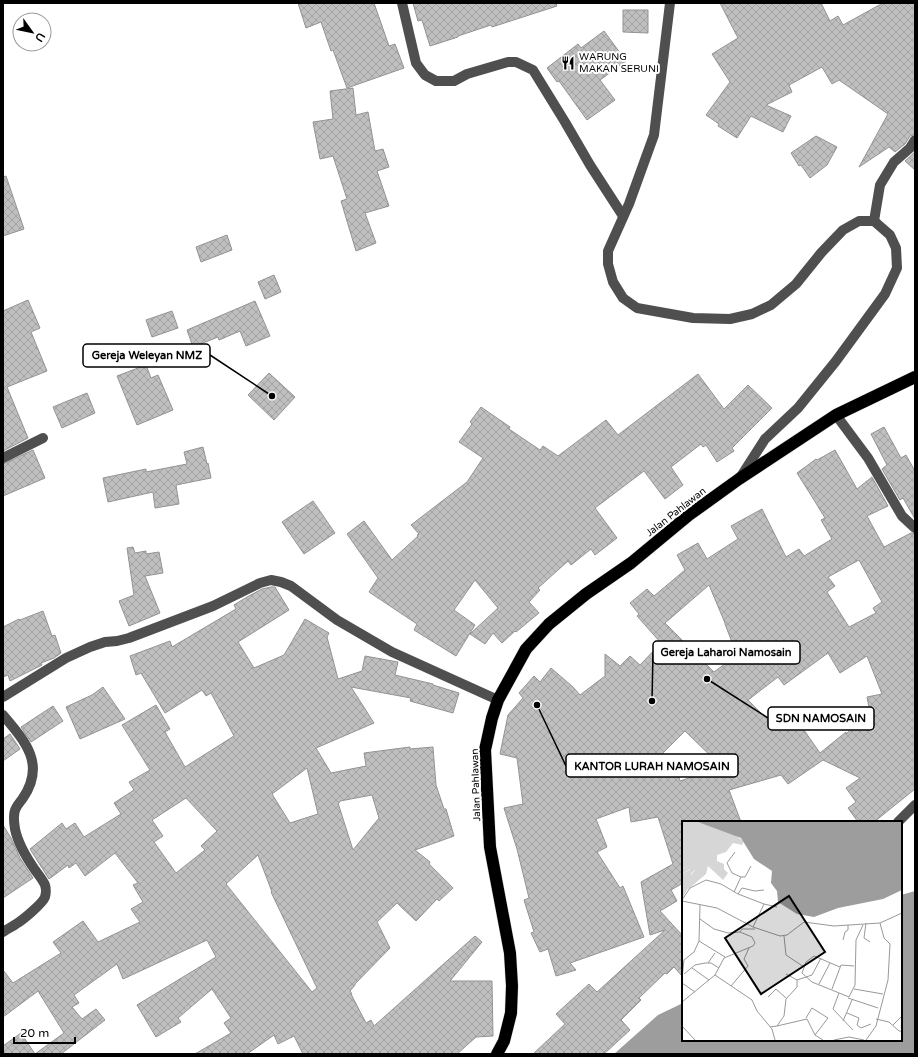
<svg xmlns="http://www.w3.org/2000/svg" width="918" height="1057" font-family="'Varela Round',sans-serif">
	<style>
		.water { fill: #9d9d9d }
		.building { fill: url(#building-cross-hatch); stroke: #939393; fill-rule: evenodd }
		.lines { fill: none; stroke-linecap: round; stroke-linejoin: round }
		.highway-casing { stroke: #dbdbdb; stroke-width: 13 }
		.minor { stroke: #4f4f4f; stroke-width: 10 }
		.highway { stroke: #000; stroke-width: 12 }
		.labels { text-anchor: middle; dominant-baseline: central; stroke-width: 4; stroke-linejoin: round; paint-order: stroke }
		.poi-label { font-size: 10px; fill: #000; stroke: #fff; text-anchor: start }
		.street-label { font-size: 10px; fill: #000; stroke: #fff }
		.inset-road { fill: none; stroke: #999; stroke-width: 1 }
		.view { fill: #000; fill-opacity: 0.15; stroke: #000; stroke-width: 2 }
		.inset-edge { fill: none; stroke: #000; stroke-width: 2 }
		.leader { fill: none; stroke: #000; stroke-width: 1.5 }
		.callout-dot { fill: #000; stroke: #fff; stroke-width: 1.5 }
		.callout { fill: #fff; stroke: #000; stroke-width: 1.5 }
		.callout-label { font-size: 11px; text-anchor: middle; font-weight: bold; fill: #000 }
	</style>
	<defs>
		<pattern id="building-cross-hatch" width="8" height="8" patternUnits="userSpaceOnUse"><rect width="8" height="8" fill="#bfbfbf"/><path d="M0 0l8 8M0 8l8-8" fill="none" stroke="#a2a2a2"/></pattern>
	</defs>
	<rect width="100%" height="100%" fill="#fff"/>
	<polygon class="water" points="915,891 915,1054 614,1054 658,1015 683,1003 683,1040 901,1040 901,895"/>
	<g class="building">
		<polygon points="298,3 374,3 389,46 395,44 404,68 347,88 333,50 331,51 321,22 306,28"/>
		<polygon points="413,3 556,3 557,6 492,27 491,25 458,36 458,37 430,46 422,20 418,21"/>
		<polygon points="720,3 821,3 830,21 838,16 843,25 883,3 915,3 915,134 910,136 905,144 895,152 889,147 859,167 888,114 839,80 832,84 822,67 789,85 792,92 766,105 791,116 783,132 751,116 737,138 718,126 719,124 706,115 730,82 712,54 738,38"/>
		<polygon points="623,10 648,10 648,33 623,32"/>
		<polygon points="604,31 626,61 600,80 615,100 587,120 559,81 557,82 547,68 578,44 581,48"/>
		<polygon points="353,88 356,115 368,112 375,151 383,149 389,167 377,171 389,206 365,213 376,243 356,251 341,201 347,199 333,156 320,159 313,122 333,119 330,91"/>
		<polygon points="816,136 837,147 827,165 810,178 801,165 799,166 791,153"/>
		<polygon points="915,152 915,170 905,161"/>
		<polygon points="6,176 24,229 3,236 3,177"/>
		<polygon points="227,235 232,250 201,262 196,247"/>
		<polygon points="274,275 281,292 265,299 258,282"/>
		<polygon points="28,300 40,328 31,332 47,371 7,387 28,438 3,451 3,311"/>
		<polygon points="255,301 270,336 246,346 240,331 219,340 218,337 193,347 187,330"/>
		<polygon points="172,311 178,328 152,337 146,320"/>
		<polygon points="146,365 151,378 158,375 173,410 137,425 117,376"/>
		<polygon points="269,373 295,397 274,420 248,395"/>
		<polygon points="698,374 724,409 748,385 772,408 732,448 734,451 717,462 706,445 703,447 701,444 671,467 683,485 665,499 644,471 595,508 617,538 595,555 591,549 571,565 568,561 538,588 540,590 529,602 539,613 516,632 515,631 502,643 493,633 485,644 470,634 498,608 475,580 454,610 475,625 456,656 414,630 417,624 369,592 378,578 347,534 364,521 392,560 418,536 417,535 419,534 411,525 467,482 483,458 459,442 472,424 470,422 481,407 510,427 509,429 540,450 543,446 558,456 606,420 618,435"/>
		<polygon points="87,393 95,413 62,428 53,407"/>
		<polygon points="884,427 901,458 906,455 915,471 915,519 903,498 900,500 882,469 887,465 871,434"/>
		<polygon points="203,447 207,464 208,463 211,478 176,485 179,504 155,508 153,492 108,502 103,478 146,469 146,472 187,464 184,452"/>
		<polygon points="33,450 45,478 3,496 3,464"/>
		<path d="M835,450L857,489L872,477L888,506L867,516L884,547L911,533L915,534V789L874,822H858L848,808L856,802L846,788L860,778L823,760L788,784L781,775L729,790L741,822H683V883L671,890L677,901L660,911L683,936V977L674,967L667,974L665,973L639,998L641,1000L621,1020L630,1030L604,1054H533L565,1024L556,1014L589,984L597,992L665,930L650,935L641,882L673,864L658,817L631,822L629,807L596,819L607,847L597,852L620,888L623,886L644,937L570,963L576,970L556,976L548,949L540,952L531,933L534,932L524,900L529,898L517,849L504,808L523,804L517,758L500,754L508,715L523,698L519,693L534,676L540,682L551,668L573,687L580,695L605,676V654L620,666L630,656L640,665L661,643L637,616L639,614L630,603L647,589L654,596L685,570L677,555L698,543L707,559L738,539L731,526L762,509L786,557L799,549L804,556L832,539L821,520L825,518L814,500L797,473L816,459L817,460ZM859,560L882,602L873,608L876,613L849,627L827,592L835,586L828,577ZM709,585L725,623V624L737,655L714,672L665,623ZM828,653L840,673L867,656L882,694L867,697L870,712L846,734V732L820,753L799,723L796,725L789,714L772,724L748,700L778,677L784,685ZM685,731L722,767L680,781L679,777L661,755Z"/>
		<polygon points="313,501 335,533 304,554 282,522"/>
		<polygon points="133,547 135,553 146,551 146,554 159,552 163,573 145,576 160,613 129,626 119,601 134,595 127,548"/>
		<path d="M271,587H275L289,610L238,642L254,668L284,655L305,619L329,633L327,637L338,679L362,671L365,656L398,662L395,675L433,684V685L459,693L453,713L410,701L411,698L351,687L374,723L316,748L331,773L366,766L364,753L410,747V749L433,747L436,785L444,809H446L454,836L415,850L430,862L429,864L453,888L439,901L437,899L416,921L397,903L377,922L390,948L355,984V985L350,991L352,994H351L366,1023L371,1020L374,1026L475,936L482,942L450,981H492L493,1036L476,1037L457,1054H303L294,1036L278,1044L274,1035L247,1054H195L231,1033L224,1023L231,1018L212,989L178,1018L181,1022L156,1037L137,1005L216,957L207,940L123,979L117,964L74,995L79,1003L72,1007L82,1019L96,1009L105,1020L61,1054H3V1046L21,1033L35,1054L64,1033L38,991L3,1017V970L13,983L61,953L53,942L83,921L98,942L140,922L131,909L143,902L133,885L138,883L115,853L85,876L76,863L69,868L68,865L49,879L30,849L62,823L66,829L75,823L84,837L121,814L114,803L134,790L129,782L150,770L122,725L156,705L170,729L165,732L185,767L234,736L211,693L206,696L202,690L165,713L141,673L136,675L130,656L170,641L172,647L236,609L234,605L247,597L262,589ZM307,768L318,814L290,823L272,794ZM372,795L379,818L353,850L338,803L340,802V801ZM186,798L217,831L201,846L205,850L176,873L154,842L163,836L152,820ZM258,855L272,892H271L317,988L312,992L226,884Z"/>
		<polygon points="43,611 52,636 55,635 61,653 54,658 41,663 42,665 10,681 8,675 3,677 3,627 19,619 20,620"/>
		<polygon points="103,687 125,719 80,739 66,707 92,695"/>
		<polygon points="53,706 63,721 31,742 21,727"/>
		<polygon points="10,734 20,749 3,761 3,739"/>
		<polygon points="3,825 11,838 20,858 33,878 3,898"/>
	</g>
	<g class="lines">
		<g class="highway-casing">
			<polyline id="highway" points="497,1054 504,1041 511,1013 512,986 510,953 490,847 485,750 492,718 498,700 526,649 549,624 586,594 631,563 689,515 739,479 836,415 915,377"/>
		</g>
		<g class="minor">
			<polyline points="402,3 416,63 425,75 436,81 454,81 467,74 508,62 516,62 533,70 565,122 590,165 623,216"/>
			<polyline points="670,3 654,135 650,146 629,204 608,251 608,264 613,282 623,298 637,308 693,318 730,319 752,314 771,305 796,284 821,253 843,230 859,221 874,221 890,235 896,248 897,268 885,294 836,361 798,408 765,439 740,478"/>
			<polyline points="874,221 880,185 894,162 910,148 915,140"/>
			<polyline points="836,415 868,458 902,516 915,528"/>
			<polyline points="3,458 43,438"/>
			<polyline points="3,697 66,658 90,647 105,642 117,641 129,638 213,606 260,583 271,580 281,582 291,586 337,620 392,652 498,700"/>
			<path d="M3,715C25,741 46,764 23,798C21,801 18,804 16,808C13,813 14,823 15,829C18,844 26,857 35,870C38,874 43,880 45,885C46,888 46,894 45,897C43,903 23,920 16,924C12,927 7,929 3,932"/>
			<polyline points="898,822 915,805"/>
		</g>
		<use href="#highway" class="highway"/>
	</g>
	<defs>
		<g id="restaurant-bare" transform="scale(1.08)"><path d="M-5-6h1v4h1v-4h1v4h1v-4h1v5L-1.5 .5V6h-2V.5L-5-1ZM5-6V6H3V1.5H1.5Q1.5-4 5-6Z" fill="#000" stroke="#fff" stroke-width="2.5" paint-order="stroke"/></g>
	</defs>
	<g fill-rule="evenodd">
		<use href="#restaurant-bare" x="568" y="63"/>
	</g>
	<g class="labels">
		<g class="poi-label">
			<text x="579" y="57">WARUNG<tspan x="579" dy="12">MAKAN SERUNI</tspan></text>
		</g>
		<g class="street-label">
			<text transform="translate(676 512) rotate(-38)">Jalan Pahlawan</text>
			<text transform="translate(476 785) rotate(-92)">Jalan Pahlawan</text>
		</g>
	</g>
	<g transform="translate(682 821)">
		<rect width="220" height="220" fill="#fff"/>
		<path d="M0,1H16L46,10L62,20L60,24L51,22L44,31L35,34V40L42,43V48L46,52L41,59L26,45L24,53L5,69L0,78V53L9,48V54L13,49L6,46L0,48Z" fill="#d6d6d6"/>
		<path d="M26,20L28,26L22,32L24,37L16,43L13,35L17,30L15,27H23ZM9,40L15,46L8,54V48L0,53V48L6,46Z" fill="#d6d6d6"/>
		<path d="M16,1H220V69L201,78L156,87L132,96L115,93L96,81L95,70L89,62L90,50L72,38L59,17Z" fill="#9d9d9d"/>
		<path class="inset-road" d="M59,56H63L69,45M52,71L59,56L50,52L45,42L53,31M56,73L60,67L73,70L82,69M0,79L8,67L24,59L39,63L56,73L82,83M0,80L35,87L71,106L98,115L105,114L122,101L152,105L198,102L220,92M18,98L32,108L46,112L58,111M184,102L182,117L188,121M71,106L82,83L95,86M102,115L104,134L122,146M161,119L163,111L166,109V104M17,120L43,136M26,142L33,132M158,146L132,135L124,141L120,152L130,161L167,176L173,164L174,119L181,104M10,147L27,159M2,153L13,144L23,142H29L37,147M104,153L115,159M33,154L70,179L75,190L90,208L93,219M0,157L2,139L12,131L17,120L18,84M115,159L130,154L139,137M0,162L13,171M137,163L148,142M49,165L66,145L62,138L67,127M150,168L159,144L172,145M172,168L201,173M157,172L151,188L171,209M86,176L94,168L104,177M166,177L196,187M0,181L33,154L42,137L71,125L73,122L70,116L58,111L60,108H73M165,192L177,197L175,204L179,207L189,203M124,197L130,187L146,197L133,214M194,198L207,201L217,210H220M161,200L170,179M211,204L220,195M0,205L13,219M95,205L125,198L133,214L141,219M88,206L95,205L102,195L104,178L115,166V159M152,219L167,216L182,219M184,219L194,205L206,159L208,123L202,117L198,102"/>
		<path class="view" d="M107,75L143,131L79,173L43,117Z"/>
		<rect width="220" height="220" class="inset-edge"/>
	</g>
	<path class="leader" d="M272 396L210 355M652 701L653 653M707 679L768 718M537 705L566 766"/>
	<g class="callout-dot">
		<circle cx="272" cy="396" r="4"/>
		<circle cx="652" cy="701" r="4"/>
		<circle cx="707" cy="679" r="4"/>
		<circle cx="537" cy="705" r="4"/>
	</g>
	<g class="callout">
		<rect x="83" y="344" width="127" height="23" rx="4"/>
		<rect x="653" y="641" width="147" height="23" rx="4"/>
		<rect x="768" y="707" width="106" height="23" rx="4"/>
		<rect x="566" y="754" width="172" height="23" rx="4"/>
	</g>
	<g class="callout-label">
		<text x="147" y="359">Gereja Weleyan NMZ</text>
		<text x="726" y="656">Gereja Laharoi Namosain</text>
		<text x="821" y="722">SDN NAMOSAIN</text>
		<text x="652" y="770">KANTOR LURAH NAMOSAIN</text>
	</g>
	<rect width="918" height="1057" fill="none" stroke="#000000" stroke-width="8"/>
	<g transform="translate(32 32) rotate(123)"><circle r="19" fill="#ffffff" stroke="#999999"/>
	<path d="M0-3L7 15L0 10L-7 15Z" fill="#000000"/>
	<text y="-6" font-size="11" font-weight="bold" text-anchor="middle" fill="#000000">U</text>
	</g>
	<path d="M14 1037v6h61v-6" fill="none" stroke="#000000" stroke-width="2"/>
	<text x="20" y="1037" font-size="12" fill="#000000" stroke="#ffffff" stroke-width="3" paint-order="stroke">20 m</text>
</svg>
